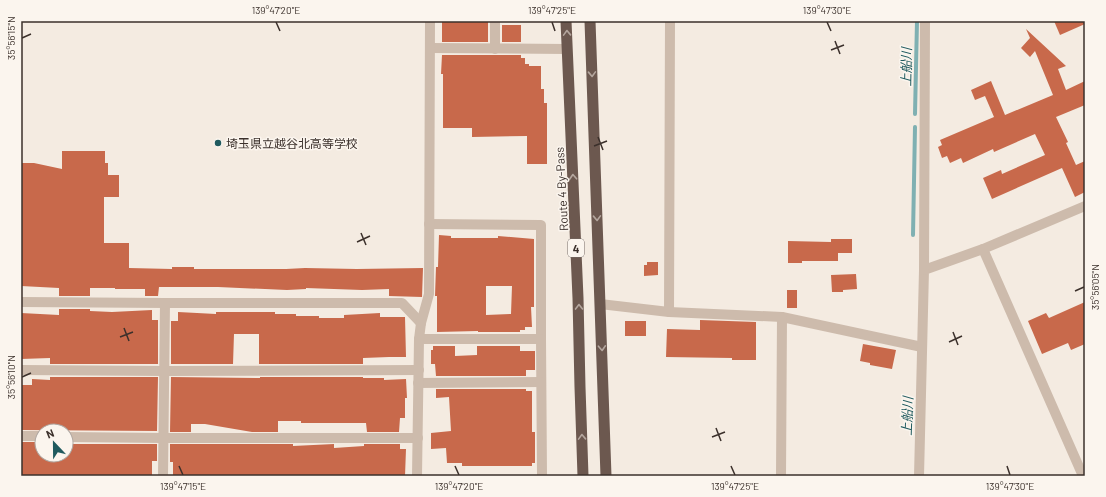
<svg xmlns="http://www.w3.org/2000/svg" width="1106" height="497" font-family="Barlow,'Noto Sans JP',sans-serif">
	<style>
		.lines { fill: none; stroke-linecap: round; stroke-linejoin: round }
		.stream { stroke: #7fb0b2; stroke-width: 4 }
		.building { fill: #c8694b; fill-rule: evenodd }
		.minor { stroke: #cdbbac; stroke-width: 10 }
		.tertiary { stroke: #cdbbac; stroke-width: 10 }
		.trunk { stroke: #6c584f; stroke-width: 11 }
		.oneway { stroke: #b4a69e }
		.ticks { fill: none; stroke: #3b302b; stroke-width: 1.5 }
		.poi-dot { fill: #1f5a5e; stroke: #fbf5ee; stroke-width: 1.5 }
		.labels { text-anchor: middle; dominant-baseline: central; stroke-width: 3; stroke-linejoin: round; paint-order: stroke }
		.shield { fill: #fbf5ee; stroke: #756b66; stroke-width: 1 }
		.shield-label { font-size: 11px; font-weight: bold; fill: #3b302b }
		.poi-label { font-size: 12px; fill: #3b302b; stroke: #fbf5ee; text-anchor: start }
		.street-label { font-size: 12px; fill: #3b302b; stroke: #fbf5ee }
		.water-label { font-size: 13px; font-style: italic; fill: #1f5a5e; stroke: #fbf5ee }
		.neatline { fill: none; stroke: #3b302b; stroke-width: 1.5 }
		.ticks-label { font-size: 10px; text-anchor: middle; fill: #3b302b }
	</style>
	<rect width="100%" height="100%" fill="#f4ebe1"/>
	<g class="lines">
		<g class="stream">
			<polyline points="915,114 917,21"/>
			<polyline points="913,235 915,127"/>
		</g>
	</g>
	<g class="building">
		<rect x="442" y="21" width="46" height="21"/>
		<polygon points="1054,21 1085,21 1085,24 1060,35"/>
		<rect x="502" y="25" width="19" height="17"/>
		<polygon points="1026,29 1066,66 1058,69 1066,90 1085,81 1085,105 1056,117 1068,142 1066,143 1076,165 1085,161 1085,192 1075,197 1062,168 992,199 983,178 1001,170 1002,174 1045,155 1035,134 994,152 993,149 963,163 961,158 950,163 947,156 942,158 938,147 942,145 940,140 994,117 985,96 975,100 971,90 991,81 1005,115 1053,95 1035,51 1030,57 1021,48 1030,38"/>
		<polygon points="442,55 521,55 521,58 525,58 525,64 529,64 529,66 541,66 541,89 544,89 544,103 547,103 547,164 527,164 527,136 472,137 472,128 443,128 443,74 441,74"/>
		<polygon points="62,151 105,151 105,163 108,163 108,175 119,175 119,197 104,197 104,243 129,243 129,268 172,269 172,267 194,267 194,269 286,269 305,268 357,269 423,268 422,297 389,296 389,289 362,290 306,288 306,289 287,290 218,287 159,287 158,296 145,296 145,289 115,289 115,288 90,288 90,296 59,296 59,288 21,286 21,163 34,163 62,169"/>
		<path d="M439,235L451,236V238H498V236L534,239V307H531L532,327H525V330H520V332H478V331L437,332V296H435L436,267H438ZM486,286H512L511,314L486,315Z"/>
		<polygon points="831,239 852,239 852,253 838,253 838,261 802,261 802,263 788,263 788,241 831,242"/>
		<polygon points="647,262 658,262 658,275 644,276 644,265 647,265"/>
		<polygon points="856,274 857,289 843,290 843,292 832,292 831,275"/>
		<rect x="787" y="290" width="10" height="18"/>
		<polygon points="1085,302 1085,344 1071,350 1068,343 1042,354 1028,321 1046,313 1049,318"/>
		<polygon points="59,309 90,309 90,311 112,312 152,310 152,320 158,320 158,364 50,364 50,358 21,359 21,313 59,315"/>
		<polygon points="178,312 216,314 216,312 275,312 275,314 296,314 296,316 319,316 319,318 344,318 344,315 380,313 380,317 405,317 406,357 389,357 363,358 363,364 259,364 259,334 234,334 233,364 171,364 171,321 178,321"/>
		<polygon points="700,320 756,322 756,360 732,360 732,358 666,357 667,329 700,330"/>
		<rect x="625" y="321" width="21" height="15"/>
		<polygon points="863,344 896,350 892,369 870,365 870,363 860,361"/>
		<polygon points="433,346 455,346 455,356 477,355 477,346 520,346 520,351 535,351 535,370 526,370 526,376 436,376 435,364 431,364 431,350 433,350"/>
		<polygon points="50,377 158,377 157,431 21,430 21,385 32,385 32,379 50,380"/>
		<polygon points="171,377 260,378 260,377 363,377 363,378 384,378 384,380 406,379 407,398 405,398 405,418 400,418 399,432 367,432 366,423 301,423 301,421 278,421 278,432 252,432 205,424 191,424 191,432 170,432"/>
		<polygon points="436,389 526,389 526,391 532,391 532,432 535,432 535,463 532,463 532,466 462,466 462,463 447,463 446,448 431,449 431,433 451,431 449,397 436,398"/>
		<polygon points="21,442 42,442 42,455 66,455 66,444 157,444 157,461 152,461 152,476 21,476"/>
		<polygon points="170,444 293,444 293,446 334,444 334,448 364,446 364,444 400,444 400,449 406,449 405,476 173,476 173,462 170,462"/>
	</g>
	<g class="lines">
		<g class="minor">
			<polyline points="430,48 567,49"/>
			<polyline points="495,49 495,21"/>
			<polyline points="983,249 1083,476"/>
			<polyline points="21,302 165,303 402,303 421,323"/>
			<polyline points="600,304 669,312 782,317 922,347"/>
			<polyline points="669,312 670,21"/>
			<polyline points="419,339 541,339 541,225 429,224"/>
			<polyline points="541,339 542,476"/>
			<polyline points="21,370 164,371 419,370"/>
			<polyline points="418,383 541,382"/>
			<polyline points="21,436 42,436"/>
			<polyline points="66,437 163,438 418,438"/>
			<polyline points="163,476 165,303"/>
			<polyline points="417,476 419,339 421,323 429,294 430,21"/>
			<polyline points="781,476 782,317"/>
			<polyline points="919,476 924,270 983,249 1085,206"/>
		</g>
		<polyline class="tertiary" points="924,270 925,21"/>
		<g class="trunk">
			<polyline points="566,21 578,298 580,387 583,476"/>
			<polyline points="590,21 606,476"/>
		</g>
	</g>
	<defs><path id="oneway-chevron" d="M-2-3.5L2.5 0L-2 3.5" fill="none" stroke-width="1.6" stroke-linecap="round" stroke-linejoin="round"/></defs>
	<g class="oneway">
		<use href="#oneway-chevron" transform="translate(567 33) rotate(-92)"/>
		<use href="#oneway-chevron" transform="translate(592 74) rotate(88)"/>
		<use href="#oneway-chevron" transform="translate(573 177) rotate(-93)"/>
		<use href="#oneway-chevron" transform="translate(597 218) rotate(88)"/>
		<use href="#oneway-chevron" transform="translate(579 307) rotate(-91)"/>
		<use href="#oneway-chevron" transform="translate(602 348) rotate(87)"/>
		<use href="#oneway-chevron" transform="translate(582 437) rotate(-92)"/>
	</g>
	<path class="ticks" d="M276,22L280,31M552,22L555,31M827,22L831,31M22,38L31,34M835,41L840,54M831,50L844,45M598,137L603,150M594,146L607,141M361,233L366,245M357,242L370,236M1075,291L1084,287M124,328L129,341M953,332L958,345M120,337L133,332M949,342L962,336M22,377L31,373M716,428L721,441M712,437L725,432M179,466L183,475M455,466L459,475M731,466L735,475M1007,466L1010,475"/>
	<circle class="poi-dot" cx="218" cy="143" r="4"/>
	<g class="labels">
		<rect class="shield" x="568" y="239" width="16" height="18" rx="3"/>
		<g class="shield-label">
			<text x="576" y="248">4</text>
		</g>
		<g class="poi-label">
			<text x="226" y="143">埼玉県立越谷北高等学校</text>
		</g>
		<g class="street-label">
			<text transform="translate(561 189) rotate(-93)">Route 4 By-Pass</text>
		</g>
		<g class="water-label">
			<text transform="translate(906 67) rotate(-89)">上船川</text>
			<text transform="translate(907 416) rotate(-88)">上船川</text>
		</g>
	</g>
	<rect width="1106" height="497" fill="none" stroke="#fbf5ee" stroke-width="44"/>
	<g transform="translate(54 443) rotate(338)"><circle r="19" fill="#fbf5ee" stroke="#aea6a0"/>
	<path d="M0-3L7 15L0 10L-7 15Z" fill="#1f5a5e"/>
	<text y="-6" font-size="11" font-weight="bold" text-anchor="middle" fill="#3b302b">N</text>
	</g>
	<rect x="22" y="22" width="1062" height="453" class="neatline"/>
	<g class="ticks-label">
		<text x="276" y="14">139°47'20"E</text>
		<text x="552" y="14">139°47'25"E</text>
		<text x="827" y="14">139°47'30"E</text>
		<text transform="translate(11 38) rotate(-90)" y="4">35°56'15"N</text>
		<text transform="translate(1095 287) rotate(-90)" y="4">35°56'05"N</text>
		<text transform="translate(11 377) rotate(-90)" y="4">35°56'10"N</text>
		<text x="183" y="490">139°47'15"E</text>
		<text x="459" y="490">139°47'20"E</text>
		<text x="735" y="490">139°47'25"E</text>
		<text x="1010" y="490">139°47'30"E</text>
	</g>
</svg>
